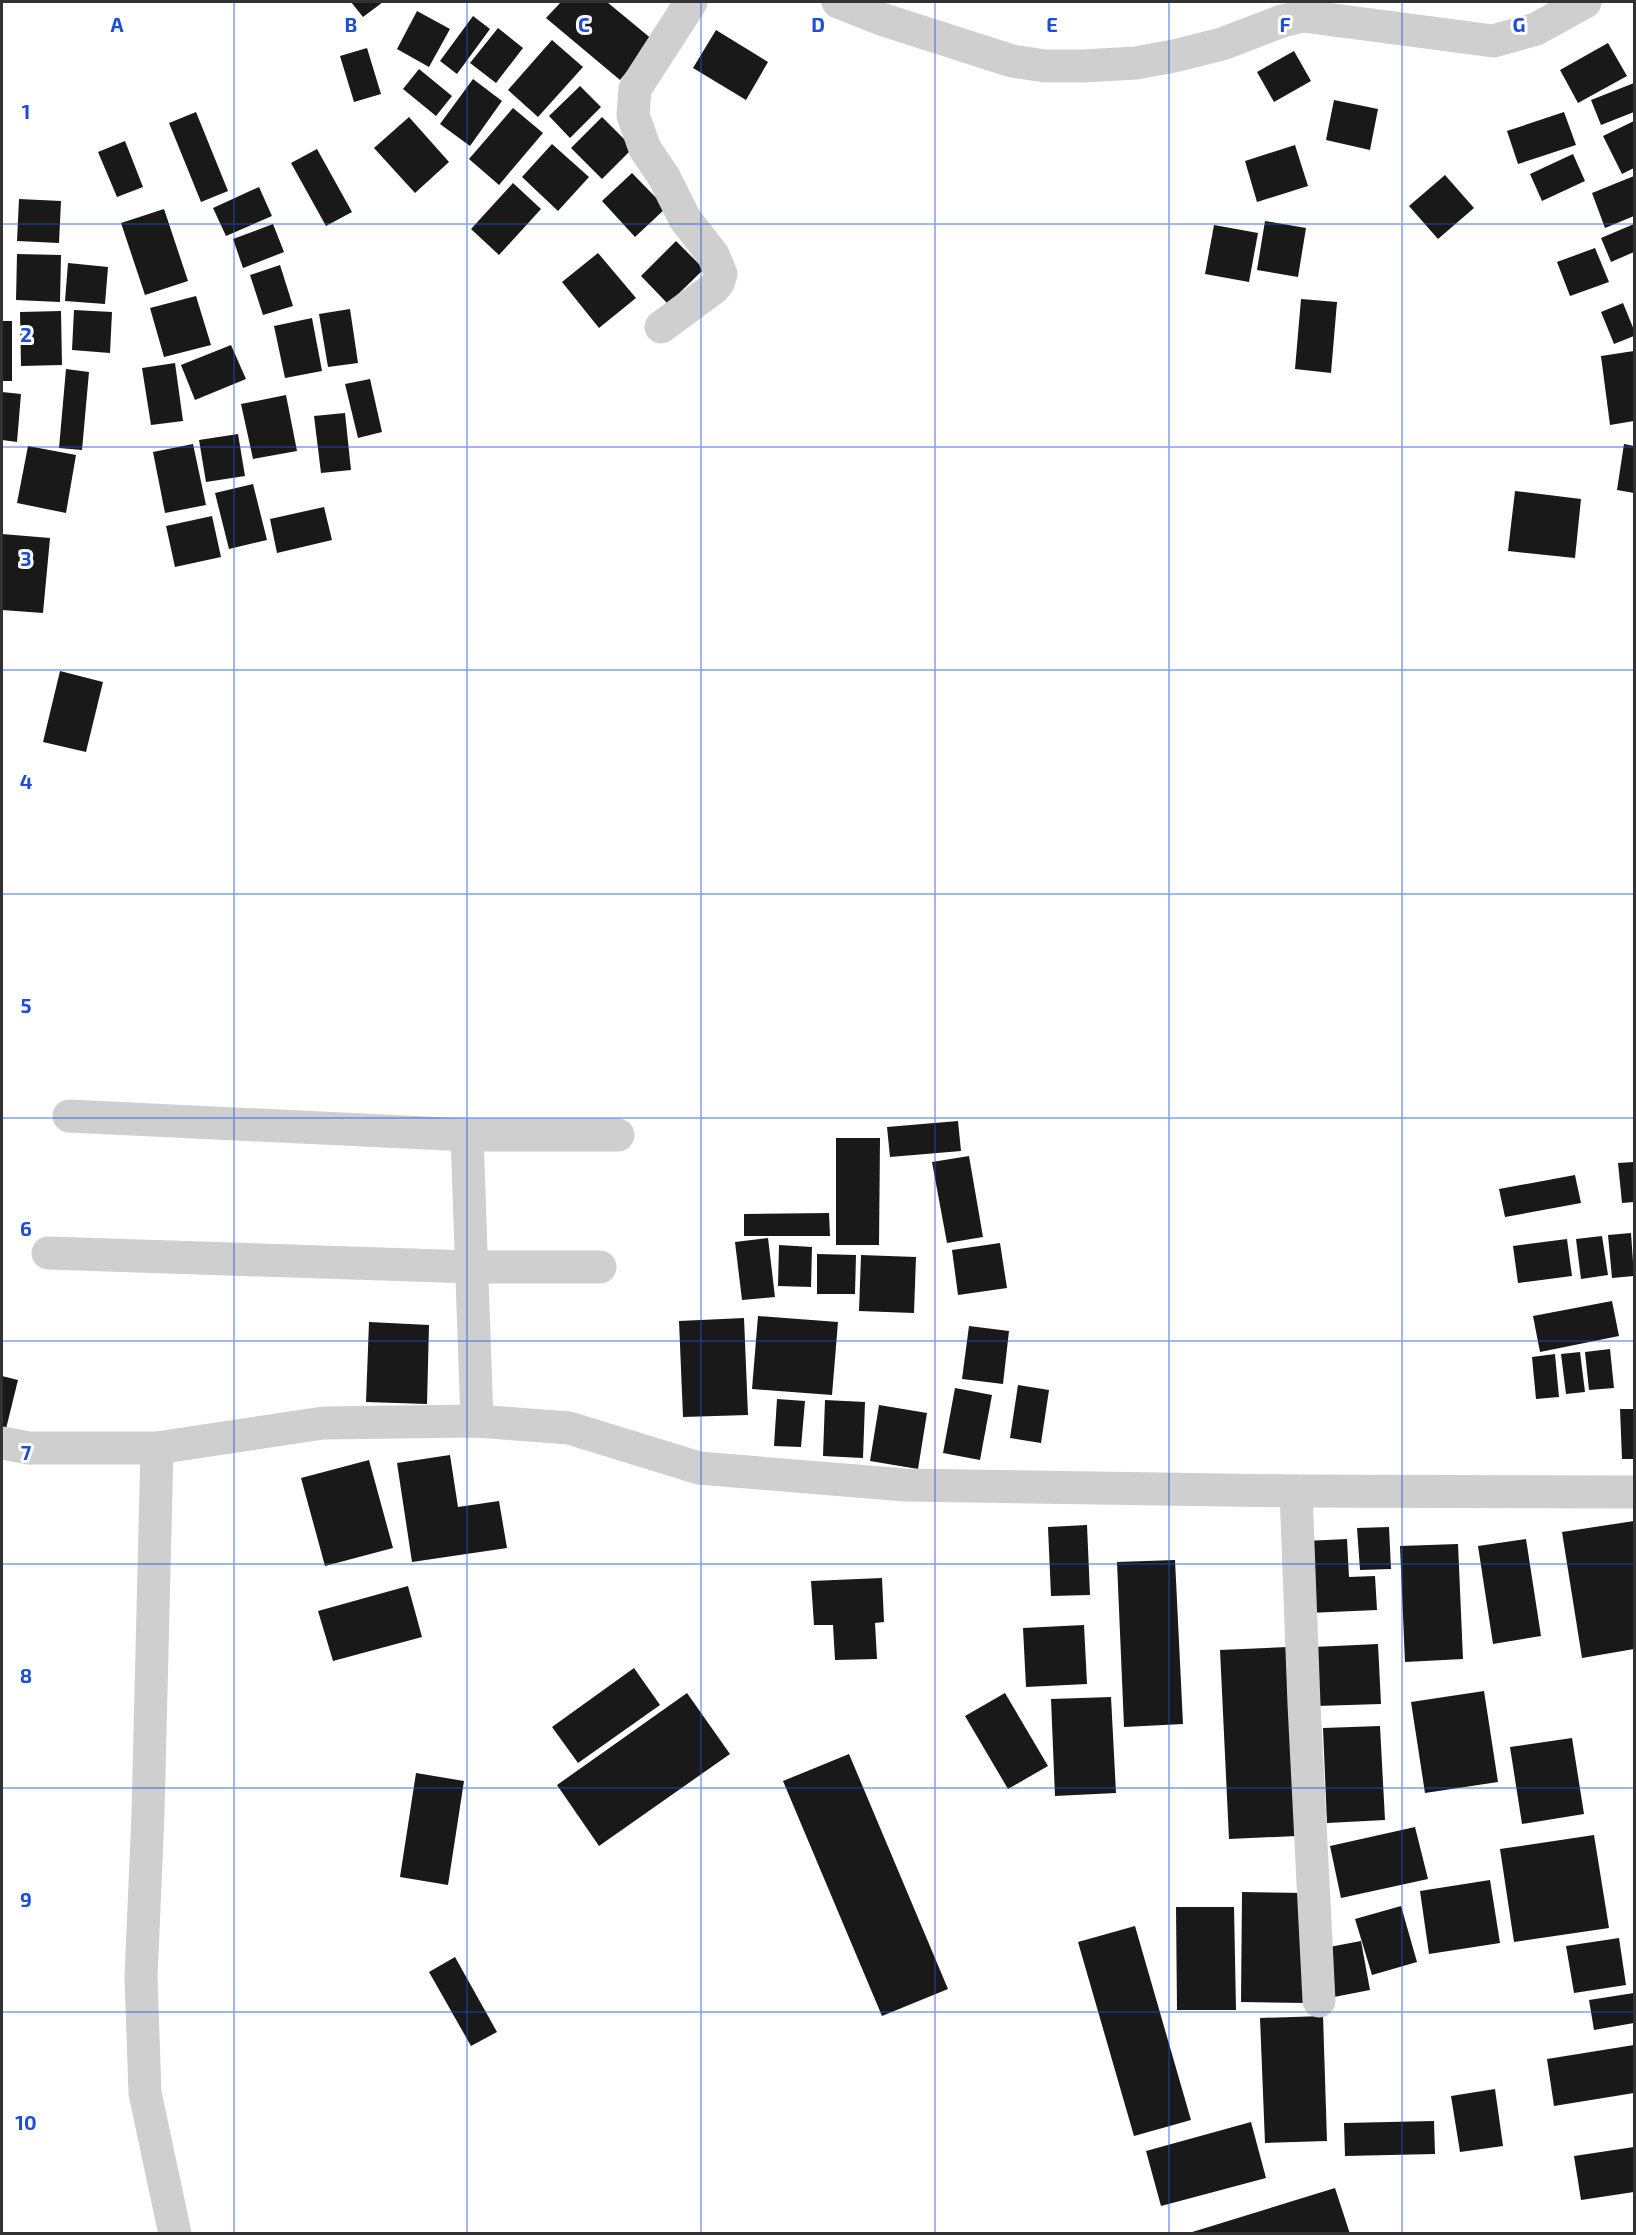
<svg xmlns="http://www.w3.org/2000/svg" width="1636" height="2235" font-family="'Exo 2',sans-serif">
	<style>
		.building { fill: #191919 }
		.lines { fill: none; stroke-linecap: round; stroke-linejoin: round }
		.minor { stroke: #cfcfcf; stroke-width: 33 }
		.grid { fill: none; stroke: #1d4ed8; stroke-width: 1.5; stroke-opacity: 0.55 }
		.grid-label { font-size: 20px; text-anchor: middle; font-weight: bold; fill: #1d4ed8; stroke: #fff; stroke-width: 6; stroke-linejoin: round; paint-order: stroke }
	</style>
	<rect width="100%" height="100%" fill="#fff"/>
	<g class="building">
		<polygon points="351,2 383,2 363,17"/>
		<polygon points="561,2 607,2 653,40 620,80 546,18"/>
		<polygon points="417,11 450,29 429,67 397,49"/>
		<polygon points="473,16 490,29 457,74 440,61"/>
		<polygon points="498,28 523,48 496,83 470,63"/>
		<polygon points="716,30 768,62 746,100 693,68"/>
		<polygon points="552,40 583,67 538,117 508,90"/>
		<polygon points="1608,43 1627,76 1578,103 1560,70"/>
		<polygon points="367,48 381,94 354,102 340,56"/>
		<polygon points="1294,51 1311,81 1274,102 1257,72"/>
		<polygon points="419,69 452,96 436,116 403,89"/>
		<polygon points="473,79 502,101 470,146 440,124"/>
		<polygon points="1634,83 1634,112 1601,125 1591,100"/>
		<polygon points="580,86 601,107 570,138 549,116"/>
		<polygon points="1334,100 1378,109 1370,150 1326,140"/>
		<polygon points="513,108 543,133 499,185 469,159"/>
		<polygon points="196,112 228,191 201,202 169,123"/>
		<polygon points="1564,112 1576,145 1518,164 1507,131"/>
		<polygon points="409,117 449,162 415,193 374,148"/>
		<polygon points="602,117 633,148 602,179 571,148"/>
		<polygon points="1634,121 1634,168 1622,174 1603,136"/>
		<polygon points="125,141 143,187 117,197 98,152"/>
		<polygon points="552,144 589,177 558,211 522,177"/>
		<polygon points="1295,145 1308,186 1257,202 1245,161"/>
		<polygon points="317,149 352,212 326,226 291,163"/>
		<polygon points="1573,154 1585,181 1542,201 1530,174"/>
		<polygon points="632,173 666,208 635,237 602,201"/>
		<polygon points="1445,175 1474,208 1438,239 1409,206"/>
		<polygon points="1634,176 1634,216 1605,228 1592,193"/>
		<polygon points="513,183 541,209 499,255 471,229"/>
		<polygon points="259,187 272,216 226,236 213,208"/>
		<polygon points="19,199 61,201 59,243 17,241"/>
		<polygon points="164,209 188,281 145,295 121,223"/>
		<polygon points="1265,221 1306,228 1298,277 1257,270"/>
		<polygon points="273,224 284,252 243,268 233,239"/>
		<polygon points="1634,224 1634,252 1611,262 1601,238"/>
		<polygon points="1214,225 1258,233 1249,282 1205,274"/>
		<polygon points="676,241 704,269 668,304 641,276"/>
		<polygon points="1595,248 1609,282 1570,296 1557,262"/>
		<polygon points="598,253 636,298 599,328 562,282"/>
		<polygon points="17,254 61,255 60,302 16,300"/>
		<polygon points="68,263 108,267 105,304 65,301"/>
		<polygon points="280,265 293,306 263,315 250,275"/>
		<polygon points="196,296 211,345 164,357 150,308"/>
		<polygon points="1301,299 1337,302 1331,373 1295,369"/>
		<polygon points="1623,303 1634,330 1634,336 1614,344 1601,312"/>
		<polygon points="350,309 358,363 328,367 319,314"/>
		<polygon points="74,310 112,312 110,353 72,350"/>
		<polygon points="61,311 62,365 21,366 20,312"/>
		<polygon points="312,318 322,371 285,378 274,326"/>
		<rect x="2" y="321" width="10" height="60"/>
		<polygon points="231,345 246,379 195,400 181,365"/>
		<polygon points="1634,351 1634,421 1610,425 1601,356"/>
		<polygon points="175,363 183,421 151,425 142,368"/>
		<polygon points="66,369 89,372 82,450 59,448"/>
		<polygon points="370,379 382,432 358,438 345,384"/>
		<polygon points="2,392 21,394 17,442 2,440"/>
		<polygon points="286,395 297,451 253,459 241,404"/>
		<polygon points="345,413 351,470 321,473 314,416"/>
		<polygon points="238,434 245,476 206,482 199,440"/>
		<polygon points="193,444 206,505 165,513 153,452"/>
		<polygon points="1624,444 1634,446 1634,493 1617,490"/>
		<polygon points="28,446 76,455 66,513 17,503"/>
		<polygon points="253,484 267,540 229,549 215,493"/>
		<polygon points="1515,491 1581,499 1575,558 1508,551"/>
		<polygon points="324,507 332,540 277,553 270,519"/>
		<polygon points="212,516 221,557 175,567 166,526"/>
		<polygon points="2,534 50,538 43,613 2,610"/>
		<polygon points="60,671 103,682 86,752 43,742"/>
		<polygon points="958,1121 961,1151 890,1157 887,1127"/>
		<polygon points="836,1138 880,1138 879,1245 836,1245"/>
		<polygon points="969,1156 983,1237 947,1243 932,1162"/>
		<polygon points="1634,1162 1634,1202 1622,1203 1618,1163"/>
		<polygon points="1575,1175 1581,1203 1505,1217 1499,1189"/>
		<polygon points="829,1213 830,1236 744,1236 744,1214"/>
		<polygon points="1631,1233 1634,1276 1612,1278 1608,1235"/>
		<polygon points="1602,1236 1608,1275 1581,1279 1576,1239"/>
		<polygon points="768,1238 775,1297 742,1300 735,1242"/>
		<polygon points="1567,1239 1572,1276 1518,1283 1513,1246"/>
		<polygon points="1000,1243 1007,1288 958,1295 952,1250"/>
		<polygon points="779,1245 812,1247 811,1287 778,1286"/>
		<polygon points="817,1254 856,1255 855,1294 817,1294"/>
		<polygon points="861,1255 916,1257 914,1313 859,1311"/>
		<polygon points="1612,1301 1619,1336 1540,1352 1533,1316"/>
		<polygon points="758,1316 838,1322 832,1395 752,1389"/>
		<polygon points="744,1318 748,1415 683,1417 679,1321"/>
		<polygon points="369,1322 429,1325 427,1404 366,1402"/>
		<polygon points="969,1326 1009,1331 1003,1384 962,1379"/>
		<polygon points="1610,1349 1614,1388 1589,1390 1585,1352"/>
		<polygon points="1580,1352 1585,1392 1566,1394 1561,1354"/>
		<polygon points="1555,1354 1559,1397 1536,1399 1532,1357"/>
		<polygon points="2,1376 18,1380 3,1441 2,1441"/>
		<polygon points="1018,1385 1049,1390 1041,1443 1010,1438"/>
		<polygon points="955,1388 992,1395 980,1460 943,1453"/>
		<polygon points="777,1399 805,1401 801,1447 774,1446"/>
		<polygon points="825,1400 865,1402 863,1458 823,1456"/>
		<polygon points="879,1405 927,1413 918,1469 870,1461"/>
		<polygon points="1620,1409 1634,1409 1634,1459 1622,1459"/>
		<polygon points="450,1455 458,1507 499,1501 507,1548 412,1562 397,1463"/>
		<polygon points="369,1460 393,1548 325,1566 301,1478"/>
		<polygon points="1634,1521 1634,1649 1582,1658 1562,1532"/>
		<polygon points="1087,1525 1090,1595 1051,1596 1048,1527"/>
		<polygon points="1389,1527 1391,1569 1360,1570 1357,1528"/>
		<polygon points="1347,1539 1349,1577 1375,1576 1377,1610 1308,1613 1305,1541"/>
		<polygon points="1526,1539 1541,1636 1493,1644 1478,1546"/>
		<polygon points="1458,1544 1463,1659 1405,1662 1400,1546"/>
		<polygon points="1175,1560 1183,1724 1124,1727 1117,1562"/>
		<polygon points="882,1578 884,1622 875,1623 877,1659 835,1660 833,1625 814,1625 811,1581"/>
		<polygon points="408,1586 422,1637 333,1661 318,1611"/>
		<polygon points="1084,1625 1087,1684 1026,1687 1023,1628"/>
		<polygon points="1378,1644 1381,1704 1316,1706 1313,1647"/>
		<polygon points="1288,1647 1297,1836 1229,1839 1220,1650"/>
		<polygon points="634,1668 660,1705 578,1763 552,1727"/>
		<polygon points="1484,1691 1498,1782 1425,1793 1411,1702"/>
		<polygon points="687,1693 730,1754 599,1846 557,1785"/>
		<polygon points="1005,1693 1048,1766 1008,1789 965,1716"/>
		<polygon points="1111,1697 1116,1793 1055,1796 1051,1699"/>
		<polygon points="1380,1726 1385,1820 1327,1823 1323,1728"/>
		<polygon points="1572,1738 1584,1814 1522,1824 1510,1747"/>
		<polygon points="849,1754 948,1989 882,2016 783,1781"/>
		<polygon points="416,1773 464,1781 448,1885 400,1877"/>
		<polygon points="1415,1827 1428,1879 1341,1898 1330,1846"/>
		<polygon points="1594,1835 1609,1928 1514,1942 1500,1849"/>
		<polygon points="1490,1880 1500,1943 1429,1954 1420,1891"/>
		<polygon points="1242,1892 1308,1893 1308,2003 1241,2002"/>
		<polygon points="1401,1906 1417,1962 1372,1975 1355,1919"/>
		<polygon points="1176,1907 1234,1907 1236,2010 1177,2010"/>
		<polygon points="1135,1926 1191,2120 1134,2136 1078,1942"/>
		<polygon points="1619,1938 1626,1985 1574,1993 1566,1946"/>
		<polygon points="1361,1941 1370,1990 1334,1997 1324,1948"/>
		<polygon points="455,1957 497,2032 471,2046 429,1972"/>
		<polygon points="1634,1993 1634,2023 1594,2030 1589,2000"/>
		<polygon points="1323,2016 1327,2141 1265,2143 1260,2018"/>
		<polygon points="1634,2045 1634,2093 1554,2106 1547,2059"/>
		<polygon points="1495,2089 1503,2146 1460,2152 1451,2096"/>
		<polygon points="1434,2121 1435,2154 1345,2156 1344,2123"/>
		<polygon points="1251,2122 1266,2178 1161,2206 1146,2151"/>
		<polygon points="1634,2147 1634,2192 1581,2200 1574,2156"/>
		<polygon points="1335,2188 1350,2234 1189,2234 1189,2233"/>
	</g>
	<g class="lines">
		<g class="minor">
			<polyline points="838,2 881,19 1012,61 1045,66 1083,66 1136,63 1174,56 1222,44 1282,21 1303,16 1493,41 1536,29 1585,2"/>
			<polyline points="661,327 714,288 718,283 721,274 713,255 685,219 664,177 645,149 633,115 635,89 691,2"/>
			<polyline points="69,1116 467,1135 618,1135"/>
			<polyline points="467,1135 477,1421"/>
			<polyline points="48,1253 472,1267 600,1267"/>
			<polyline points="2,1443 29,1448 157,1448 323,1423 477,1421 569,1428 699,1468 905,1485 1296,1491 1634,1492"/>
			<polyline points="157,1448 148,1814 141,1977 145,2093 175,2234"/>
			<polyline points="1296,1491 1304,1704 1319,2001"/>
		</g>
	</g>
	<path class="grid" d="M234,2V2234M467,2V2234M701,2V2234M935,2V2234M1169,2V2234M1402,2V2234M2,224H1634M2,447H1634M2,670H1634M2,894H1634M2,1118H1634M2,1341H1634M2,1564H1634M2,1788H1634M2,2012H1634"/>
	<g class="grid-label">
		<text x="117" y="32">A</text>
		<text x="351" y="32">B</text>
		<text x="584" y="32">C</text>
		<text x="818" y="32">D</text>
		<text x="1052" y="32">E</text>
		<text x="1285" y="32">F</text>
		<text x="1519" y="32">G</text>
		<text x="26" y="119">1</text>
		<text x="26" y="342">2</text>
		<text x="26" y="566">3</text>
		<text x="26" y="789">4</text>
		<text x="26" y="1013">5</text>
		<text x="26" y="1236">6</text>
		<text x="26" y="1460">7</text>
		<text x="26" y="1683">8</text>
		<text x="26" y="1907">9</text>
		<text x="26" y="2130">10</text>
	</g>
	<rect width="1636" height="2235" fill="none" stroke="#323232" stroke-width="6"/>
</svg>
